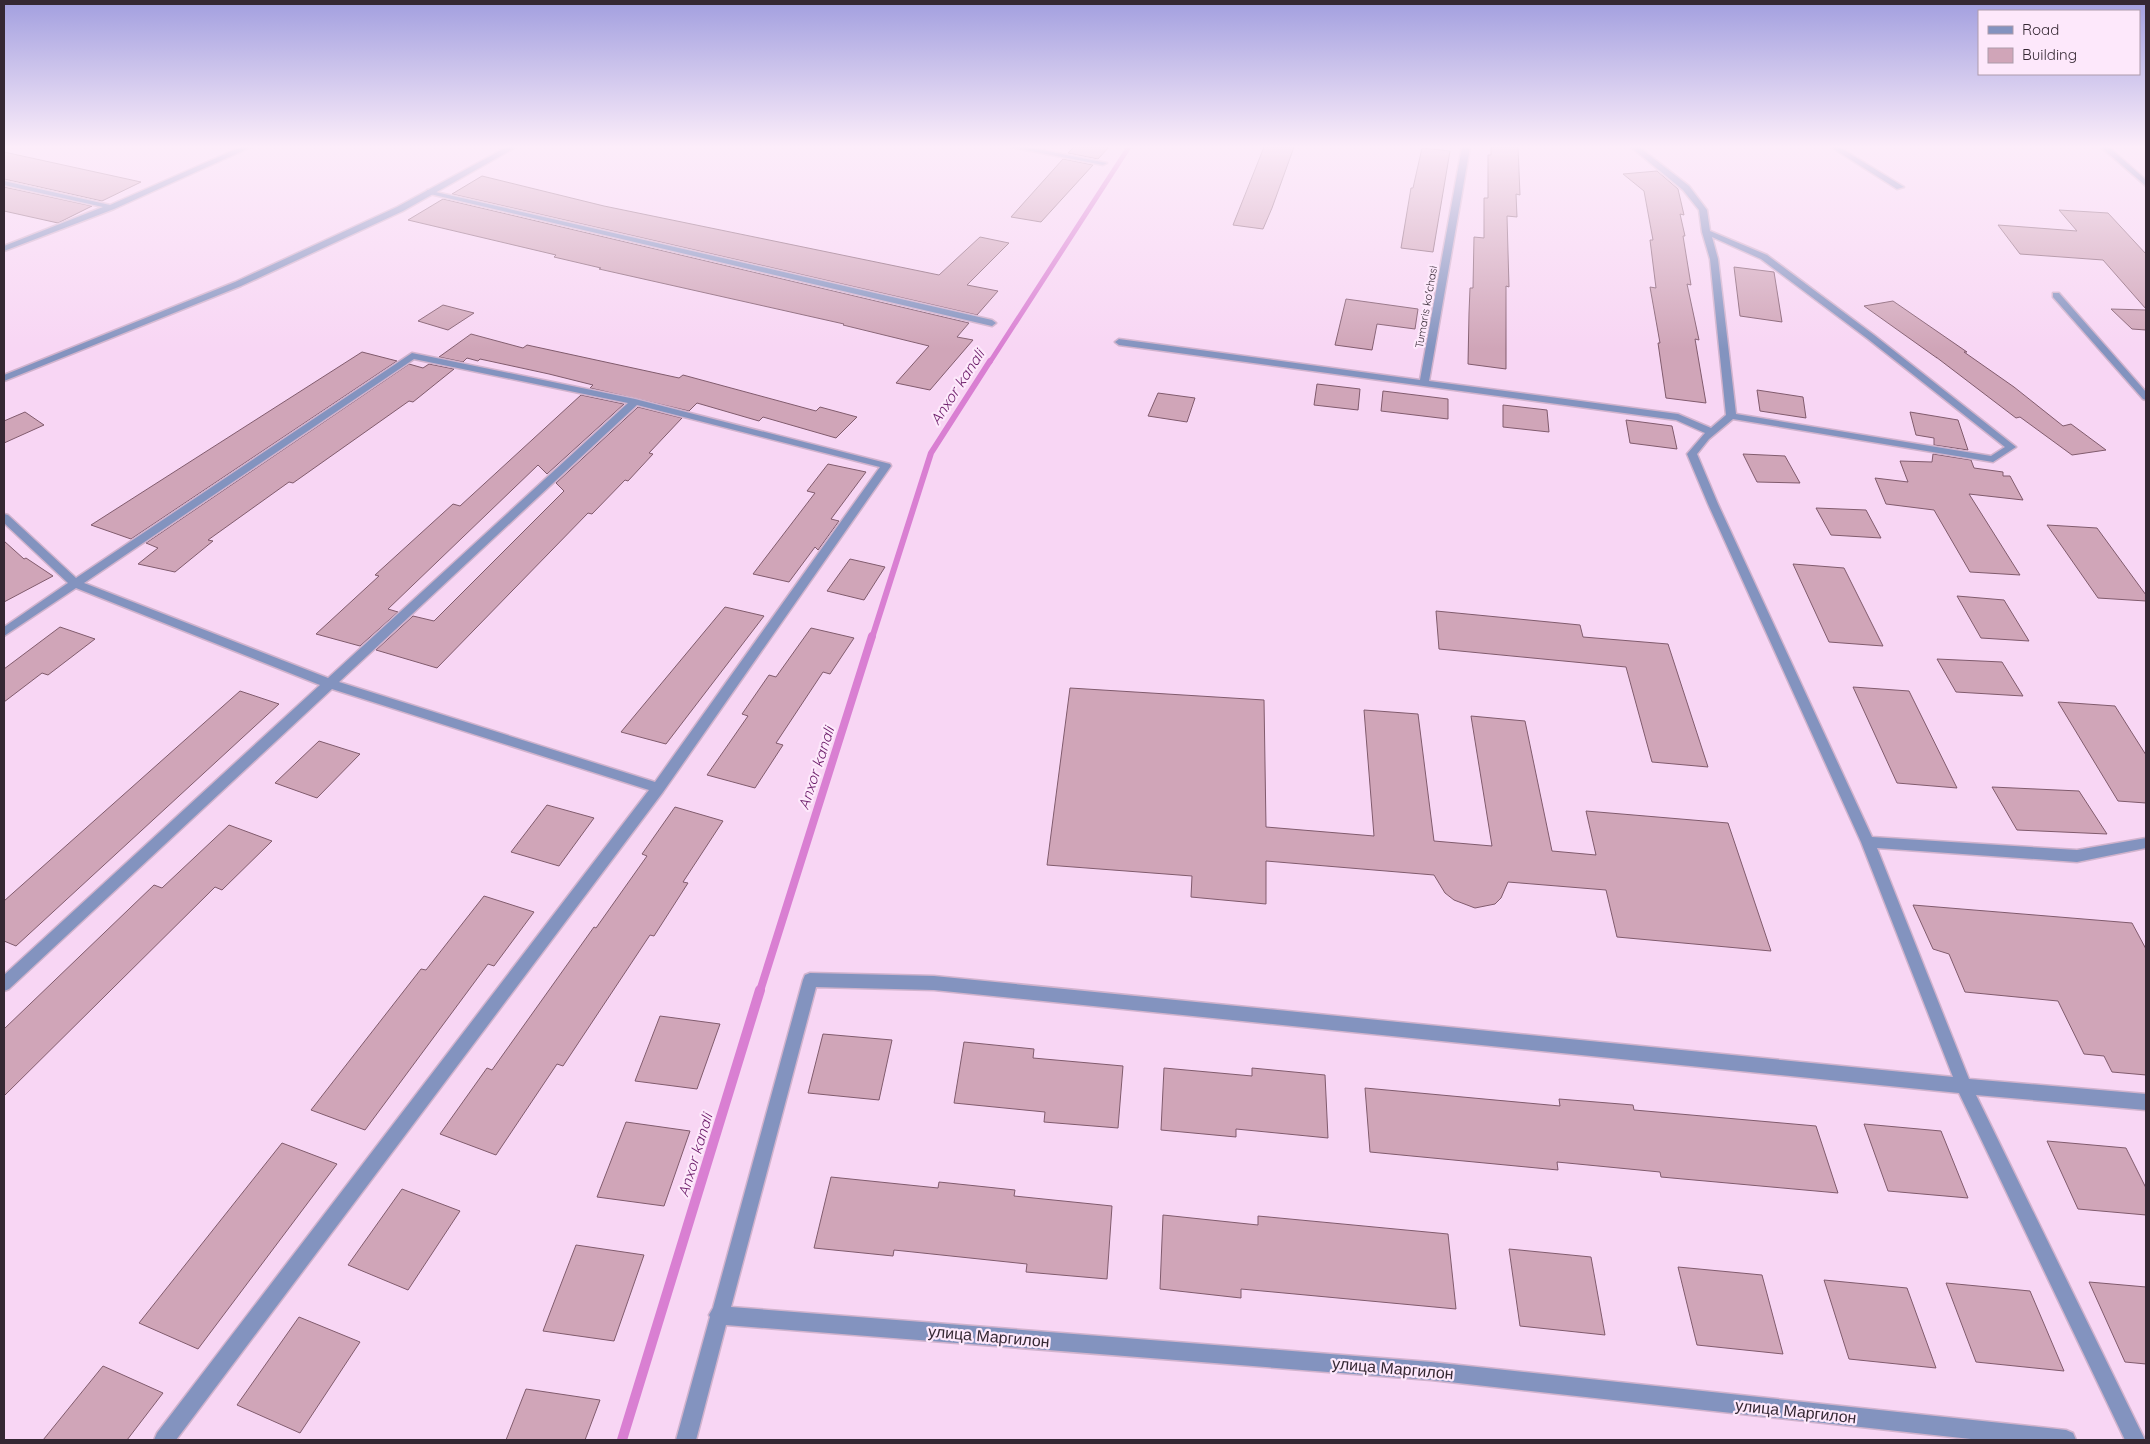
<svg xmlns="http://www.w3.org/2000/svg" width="2150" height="1444" font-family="Quicksand,sans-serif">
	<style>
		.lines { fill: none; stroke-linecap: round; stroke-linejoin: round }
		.stream-far3 { stroke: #d97fd2; stroke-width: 5 }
		.stream-far2 { stroke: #d97fd2; stroke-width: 6 }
		.stream-far1 { stroke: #d97fd2; stroke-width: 8 }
		.stream { stroke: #d97fd2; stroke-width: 10 }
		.building { fill: #d0a5b8; stroke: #815b6d }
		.minor-casing { stroke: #d1b3cd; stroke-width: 3 }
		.tertiary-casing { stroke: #d1b3cd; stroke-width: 3 }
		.minor { fill: #8393bf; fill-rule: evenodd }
		.tertiary { fill: #8393bf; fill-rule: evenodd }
		.labels { text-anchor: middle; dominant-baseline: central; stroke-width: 4.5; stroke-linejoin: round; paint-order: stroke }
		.far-street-label { font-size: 11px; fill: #352833; stroke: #fde8fb }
		.water-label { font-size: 15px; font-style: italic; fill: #6a1967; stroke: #fde8fb }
		.near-street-label { font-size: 16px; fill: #352833; stroke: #fde8fb }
	</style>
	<rect width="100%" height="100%" fill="#f8d6f4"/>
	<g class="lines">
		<polyline class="stream-far3" points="990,362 1129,147"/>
		<polyline class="stream-far2" points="872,638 931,453 990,361"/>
		<polyline class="stream-far1" points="760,991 872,636"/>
		<polyline class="stream" points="622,1440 760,990"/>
	</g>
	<g class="building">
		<polygon points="1074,147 1109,147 1098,159 1068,153"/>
		<polygon points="1264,147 1294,147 1272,208 1263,229 1233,225"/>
		<polygon points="1491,147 1518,147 1520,195 1516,194 1517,217 1507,216 1509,287 1506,286 1506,369 1468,364 1469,313 1470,288 1473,288 1474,237 1484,238 1484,198 1488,198 1488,155 1491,155"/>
		<polygon points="1422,148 1450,151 1433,252 1401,248 1411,188 1413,188"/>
		<polygon points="4,152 141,182 102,201 4,179"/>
		<polygon points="1063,159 1093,165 1041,222 1011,217"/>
		<polygon points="1657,171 1678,189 1684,215 1680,214 1685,236 1683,236 1691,285 1687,284 1699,340 1695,339 1706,403 1666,398 1658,343 1660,343 1650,287 1656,288 1650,240 1653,240 1644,191 1623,174"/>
		<polygon points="482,176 604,206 939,275 980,237 1009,243 967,285 998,291 977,315 452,194"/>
		<polygon points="4,187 92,206 58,223 4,211"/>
		<polygon points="443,199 969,323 957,337 973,340 930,390 896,383 929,346 843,325 844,324 599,269 601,268 554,257 556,255 408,220"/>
		<polygon points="2059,210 2108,213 2146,254 2146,309 2103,260 2020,254 1998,225 2077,231"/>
		<polygon points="1734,267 1774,272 1782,322 1740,316"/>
		<polygon points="1346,299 1418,309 1415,329 1377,324 1372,350 1335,345"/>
		<polygon points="1893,301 1967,352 1964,352 2014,387 2063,426 2071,424 2106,450 2072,455 2020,417 2016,418 1936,357 1937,358 1864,306"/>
		<polygon points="443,305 474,313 448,330 418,321"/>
		<polygon points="2111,309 2146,310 2146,330 2132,329"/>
		<polygon points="471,334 523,348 527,345 679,378 683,375 816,411 820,407 857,417 836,438 763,417 759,421 697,403 689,411 590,388 593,385 549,374 480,359 478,361 467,358 463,362 439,357"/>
		<polygon points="362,352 397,361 131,539 91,525"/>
		<polygon points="409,364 423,368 429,364 454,369 413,402 409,401 293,483 289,482 208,540 213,541 175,572 138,564 158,548 146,543"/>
		<polygon points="1317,384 1360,389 1358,410 1314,405"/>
		<polygon points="1757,390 1803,397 1806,418 1760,411"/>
		<polygon points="1383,391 1448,399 1448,419 1381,411"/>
		<polygon points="1158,393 1195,398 1187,422 1148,416"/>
		<polygon points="581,395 624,404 547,474 538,465 388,609 398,612 360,646 316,634 379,576 375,575 453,504 460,506"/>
		<polygon points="1503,405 1547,410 1549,432 1503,427"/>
		<polygon points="638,407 682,418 649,453 653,454 628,481 625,480 592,514 588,513 437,668 376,650 413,616 434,621 564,491 556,483"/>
		<polygon points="25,412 44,425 4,443 4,421"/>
		<polygon points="1910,412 1958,420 1968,450 1934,445 1934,438 1916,435"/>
		<polygon points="1626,420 1672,426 1677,449 1630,443"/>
		<polygon points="1743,454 1785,456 1800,483 1757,482"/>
		<polygon points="1933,454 1971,460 1974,468 2003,472 2003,476 2010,476 2023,500 1969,494 2020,575 1970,572 1934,510 1886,504 1875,478 1908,482 1900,461 1932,462"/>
		<polygon points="828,464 866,472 831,519 839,521 818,550 815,547 789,582 753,574 815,493 807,491"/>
		<polygon points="1816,508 1866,510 1881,538 1831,535"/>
		<polygon points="2047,525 2097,528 2146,595 2146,601 2098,598"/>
		<polygon points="4,541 24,559 26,558 53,576 4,602"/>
		<polygon points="850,559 885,567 864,600 827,591"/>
		<polygon points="1793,564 1844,568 1883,646 1829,642"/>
		<polygon points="1957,596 2004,600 2029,641 1981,638"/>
		<polygon points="725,607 764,616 666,744 621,732"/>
		<polygon points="1436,611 1580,625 1583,637 1668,644 1708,767 1652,762 1626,667 1439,649"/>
		<polygon points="60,627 95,639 48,675 42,673 4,702 4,669"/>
		<polygon points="811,628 854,638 830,674 823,672 776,743 783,745 755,788 707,775 748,716 742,714 769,675 776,677"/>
		<polygon points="1937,659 2002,662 2023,696 1956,692"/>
		<polygon points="1853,687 1909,691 1957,788 1897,783"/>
		<polygon points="1070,688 1264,700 1266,827 1374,836 1364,710 1418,714 1434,841 1492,846 1471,716 1525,721 1552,851 1596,855 1586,811 1728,823 1771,951 1617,937 1606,890 1508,882 1501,898 1495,904 1475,908 1454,900 1445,893 1434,875 1266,861 1266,904 1191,897 1192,876 1047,865"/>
		<polygon points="240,691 279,704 16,946 4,941 4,901"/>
		<polygon points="2058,702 2115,706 2146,755 2146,803 2118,801"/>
		<polygon points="319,741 360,754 317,798 275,783"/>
		<polygon points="1992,787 2079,791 2107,834 2017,830"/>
		<polygon points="547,805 594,818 559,866 511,852"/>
		<polygon points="675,807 723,821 683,882 688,883 654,936 650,935 563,1066 557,1064 496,1155 440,1134 487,1068 492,1070 594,927 596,928 647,856 642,854"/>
		<polygon points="229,825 272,841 222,890 215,887 4,1096 4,1029 154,885 162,888"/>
		<polygon points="484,896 534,912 494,966 488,964 365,1130 311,1110 421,969 426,970"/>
		<polygon points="1913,905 2132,923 2146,949 2146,1075 2112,1072 2104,1056 2084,1054 2058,1001 1965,992 1949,954 1933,949"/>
		<polygon points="660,1016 720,1024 697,1089 635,1081"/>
		<polygon points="823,1034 892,1040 879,1100 808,1093"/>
		<polygon points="964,1042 1034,1049 1033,1058 1123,1066 1118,1128 1044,1122 1045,1112 954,1103"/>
		<polygon points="1164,1068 1252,1076 1252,1068 1325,1075 1328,1138 1236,1129 1236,1137 1161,1130"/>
		<polygon points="1365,1088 1560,1106 1559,1099 1633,1105 1634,1110 1816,1126 1838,1193 1661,1177 1660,1172 1557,1162 1558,1170 1370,1152"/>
		<polygon points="626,1122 690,1131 664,1206 597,1197"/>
		<polygon points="1864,1124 1941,1131 1968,1198 1888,1191"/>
		<polygon points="2047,1141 2126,1148 2146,1188 2146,1215 2078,1209"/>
		<polygon points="282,1143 337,1164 198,1349 139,1323"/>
		<polygon points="831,1177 938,1188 939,1182 1015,1190 1014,1196 1112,1206 1107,1279 1026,1272 1027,1264 894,1250 893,1256 814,1248"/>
		<polygon points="402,1189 460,1211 408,1290 348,1265"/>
		<polygon points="1163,1215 1258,1225 1258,1216 1448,1234 1456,1309 1241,1289 1241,1298 1160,1289"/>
		<polygon points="576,1245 644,1255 614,1341 543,1331"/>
		<polygon points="1509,1249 1591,1257 1605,1335 1520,1326"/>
		<polygon points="1678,1267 1762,1275 1783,1354 1697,1345"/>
		<polygon points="1824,1280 1907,1288 1936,1368 1849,1359"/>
		<polygon points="2089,1282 2146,1287 2146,1364 2125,1362"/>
		<polygon points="1946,1283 2030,1291 2064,1371 1976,1362"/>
		<polygon points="299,1317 360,1342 300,1433 237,1405"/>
		<polygon points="103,1366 163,1393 127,1440 43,1440"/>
		<polygon points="526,1389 600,1400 585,1440 506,1440"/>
	</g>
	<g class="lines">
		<g class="minor-casing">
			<g id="minor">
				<polygon points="241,147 251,147 114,209 4,251 4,246 103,207 4,185 4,181 110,205"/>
				<polygon points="1011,147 1027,147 1107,163 1103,165"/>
				<path d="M1462,147H1470L1429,381L1678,414L1711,428L1726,415L1710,259L1702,232L1699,210L1683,190L1631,147H1639L1689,186L1707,210L1710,231L1767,255L1874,335L2016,447L1993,462L1733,419L1709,439L1697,454L1718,504L1872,837L2077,850L2146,838V848L2077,862L1877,848L1969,1079L2146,1094V1110L1976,1095L2145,1440H2125L1959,1093L934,990L816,987L731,1307L1431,1362L2066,1430L2073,1433L2076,1440H1980L1431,1380L726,1325L696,1440H676L710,1317L709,1315L713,1308L803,980L805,975L810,973L934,976L1953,1077L1861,842L1708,504L1687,454L1705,433L1676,420L1119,345L1115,342L1119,339L1420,380ZM1712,237L1761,259L1868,339L2005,447L1991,456L1736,414L1718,259Z"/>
				<polygon points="1831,147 1839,147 1904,187 1897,189"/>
				<polygon points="2101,147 2109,147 2146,180 2146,186"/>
				<polygon points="427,190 992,320 996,323 992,326 430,194 427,194"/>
				<polygon points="2053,293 2059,293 2146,392 2146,400 2143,399 2053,297"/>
				<path d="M412,353L635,399L890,464L891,466L663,792L176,1440H154L157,1433L649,790L332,689L9,989L4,991V975L320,685L76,588L4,636V627L68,583L4,523V514L8,515L76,578ZM414,359L628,403L328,678L84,583ZM637,405L880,467L655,782L339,682Z"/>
			</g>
		</g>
		<g class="tertiary-casing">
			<polygon id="tertiary" points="507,147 516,147 403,211 241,286 4,381 4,375 235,282 397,207"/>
		</g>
		<use href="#minor" class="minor"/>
		<use href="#tertiary" class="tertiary"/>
	</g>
	<linearGradient id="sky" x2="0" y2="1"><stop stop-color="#a29fdf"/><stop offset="0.42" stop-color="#fcedfa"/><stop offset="1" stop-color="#fcedfa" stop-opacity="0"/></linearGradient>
	<rect width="2150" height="349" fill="url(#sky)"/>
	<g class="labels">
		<g class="far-street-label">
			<text transform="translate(1426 307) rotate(-80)">Tumaris ko'chasi</text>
		</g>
		<g class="water-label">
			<text transform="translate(957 387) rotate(-57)">Anxor kanali</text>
			<text transform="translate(816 768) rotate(-72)">Anxor kanali</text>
			<text transform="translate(695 1155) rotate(-73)">Anxor kanali</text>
		</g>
		<g class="near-street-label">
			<text transform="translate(989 1336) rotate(5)">улица Маргилон</text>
			<text transform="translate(1393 1368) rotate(5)">улица Маргилон</text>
			<text transform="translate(1796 1411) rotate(6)">улица Маргилон</text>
		</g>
	</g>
	<rect width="2150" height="1444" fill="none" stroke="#352833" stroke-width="10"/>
	<rect x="1978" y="10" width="162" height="65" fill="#fde8fb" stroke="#ad9bab"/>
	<rect x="1988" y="26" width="25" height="8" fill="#8393bf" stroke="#ad9bab"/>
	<text x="2022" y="35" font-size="15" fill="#352833">Road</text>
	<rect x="1988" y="48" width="25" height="15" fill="#d0a5b8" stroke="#ad9bab"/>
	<text x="2022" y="60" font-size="15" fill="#352833">Building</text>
</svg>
